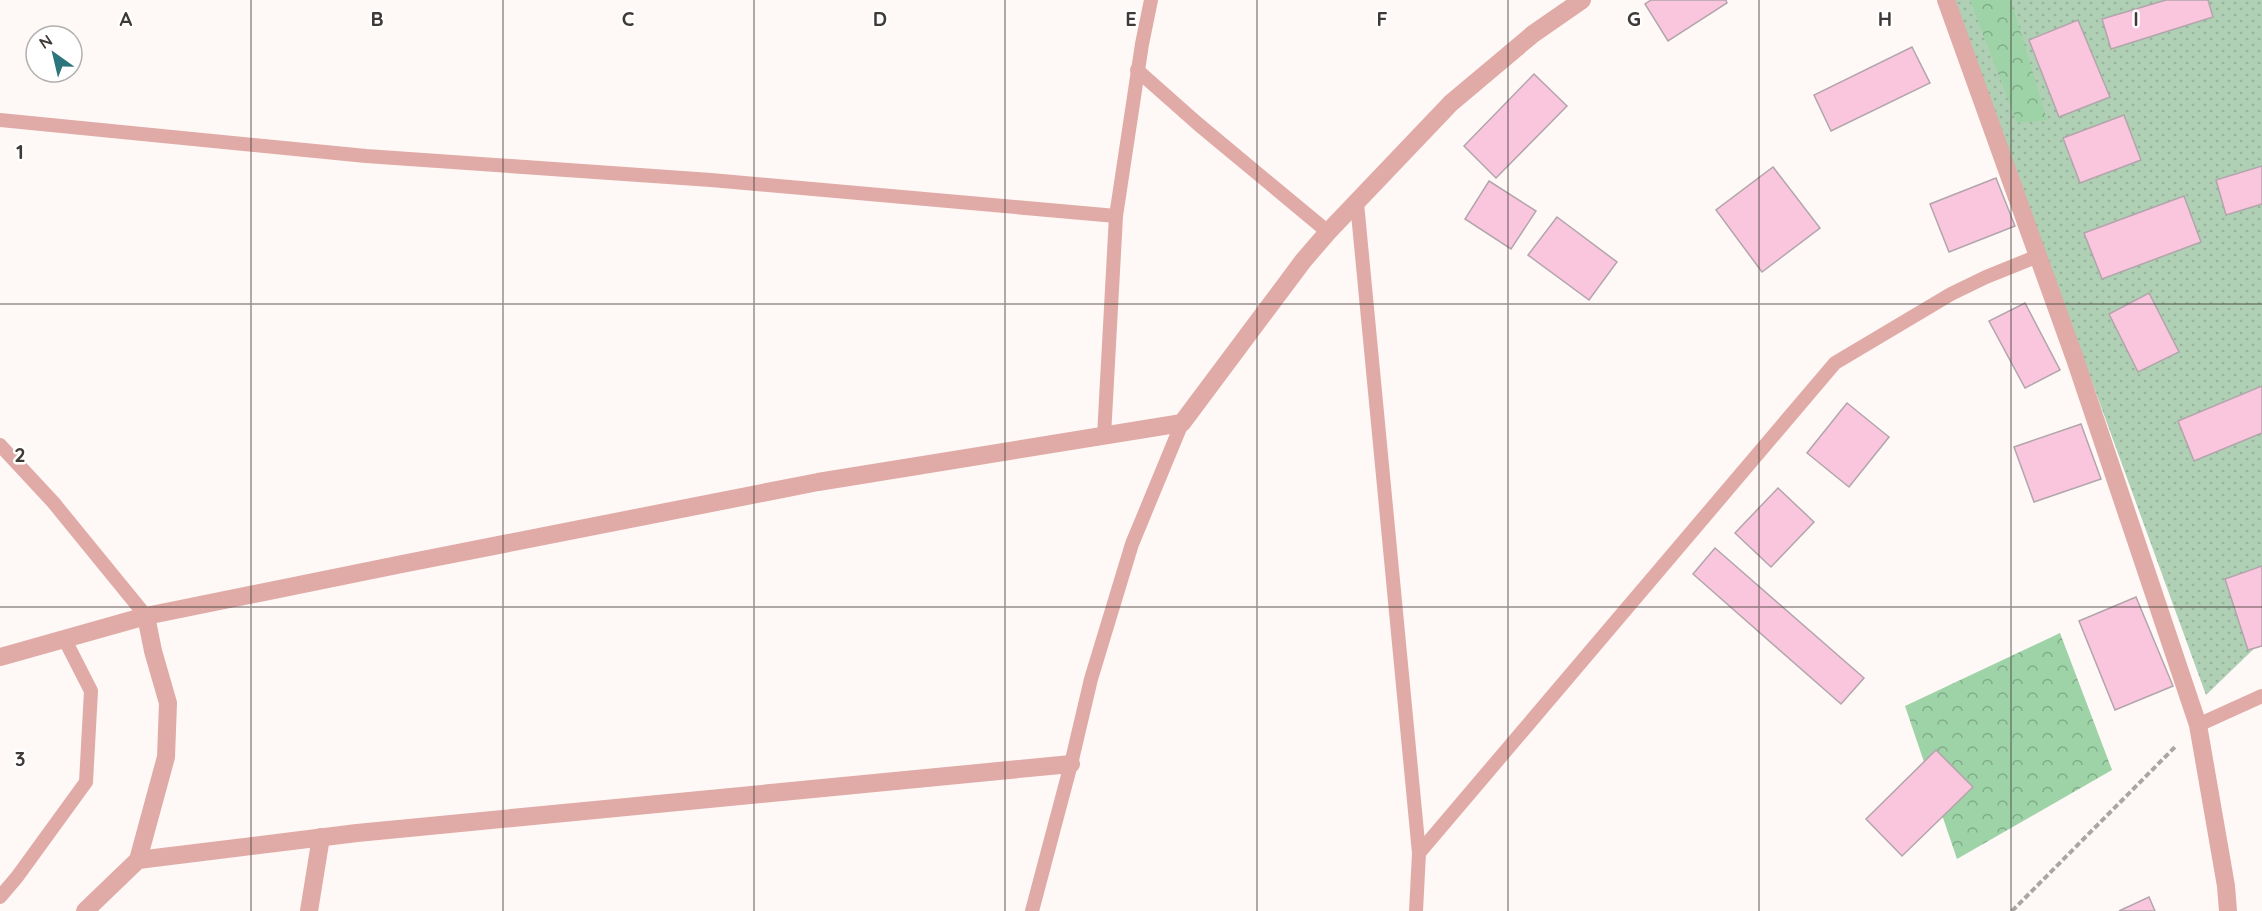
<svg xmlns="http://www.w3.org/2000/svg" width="2262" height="911" font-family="Quicksand,sans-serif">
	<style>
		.grass { fill: url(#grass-dots) }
		.forest { fill: url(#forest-crowns) }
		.building { fill: #fac6de; stroke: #b2a5ab; stroke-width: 1.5 }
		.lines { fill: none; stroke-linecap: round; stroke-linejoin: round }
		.path { stroke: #aba6a3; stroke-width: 4; stroke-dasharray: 6 3; stroke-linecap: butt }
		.lane { stroke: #e0aaa6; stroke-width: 14 }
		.street { stroke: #e0aaa6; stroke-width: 18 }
		.grid { fill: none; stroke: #3f3a37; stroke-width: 1.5; stroke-opacity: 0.55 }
		.grid-label { font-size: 20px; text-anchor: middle; font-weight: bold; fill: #3f3a37; stroke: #fff; stroke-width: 5; stroke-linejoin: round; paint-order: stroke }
	</style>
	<defs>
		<pattern id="grass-dots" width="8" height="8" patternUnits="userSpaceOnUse" patternTransform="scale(1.5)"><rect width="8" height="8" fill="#afd0b4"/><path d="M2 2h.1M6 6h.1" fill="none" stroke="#98b39b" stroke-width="1.8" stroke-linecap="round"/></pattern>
		<pattern id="forest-crowns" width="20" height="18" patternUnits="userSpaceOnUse" patternTransform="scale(1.5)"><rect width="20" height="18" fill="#9dd3a6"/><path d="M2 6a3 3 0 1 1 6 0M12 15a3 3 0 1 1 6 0" fill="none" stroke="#81ac88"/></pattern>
	</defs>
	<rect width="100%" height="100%" fill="#fef8f6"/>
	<polygon class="grass" points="1953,0 2262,0 2262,641 2206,695"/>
	<g class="forest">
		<polygon points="1970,0 2011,0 2047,120 2017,123"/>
		<polygon points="2060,633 2112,770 1957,859 1905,706"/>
	</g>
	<g class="building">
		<polygon points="1651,0 1726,0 1727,3 1668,41 1645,4"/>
		<polygon points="2166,0 2208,0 2213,17 2111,49 2102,19"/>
		<polygon points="2078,20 2110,97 2059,117 2029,40"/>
		<polygon points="1912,47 1930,83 1831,131 1814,95"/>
		<polygon points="1534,74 1567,106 1496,178 1464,146"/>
		<polygon points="2124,115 2141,160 2080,183 2063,138"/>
		<polygon points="2262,166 2262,204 2226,215 2216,180"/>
		<polygon points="1773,167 1820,228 1762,272 1716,210"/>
		<polygon points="1996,178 2015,226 1949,252 1930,204"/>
		<polygon points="1489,181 1536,211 1511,249 1465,219"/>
		<polygon points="2184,196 2201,242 2102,279 2084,233"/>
		<polygon points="1557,217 1617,262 1589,300 1528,255"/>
		<polygon points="2149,293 2179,352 2138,372 2109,314"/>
		<polygon points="2025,303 2060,370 2025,388 1989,321"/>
		<polygon points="2262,386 2262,433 2194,461 2178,421"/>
		<polygon points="1847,403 1889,437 1849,487 1807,453"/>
		<polygon points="2081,424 2101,479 2034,502 2014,447"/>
		<polygon points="1778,488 1814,522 1771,567 1735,533"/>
		<polygon points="1715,548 1864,678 1841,704 1693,574"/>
		<polygon points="2262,566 2262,646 2248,650 2225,579"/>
		<polygon points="2136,597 2173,686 2115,710 2079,621"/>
		<polygon points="1936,750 1973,787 1902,856 1866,819"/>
		<polygon points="2149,897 2155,911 2119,911"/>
	</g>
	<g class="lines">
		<polyline class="path" points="2012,911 2176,746"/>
		<g class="lane">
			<polyline points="1137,70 1198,124 1328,232"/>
			<polyline points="0,120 366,156 711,180 1116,216"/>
			<polyline points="1357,203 1419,853 1416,911"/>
			<polyline points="1104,436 1116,216 1142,44 1151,0"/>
			<polyline points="0,445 53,502 146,616"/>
			<polyline points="2198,725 2262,696"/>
			<polyline points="1419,853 1835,363 1951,294 1986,277 2038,256"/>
			<polyline points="0,897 17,877 86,782 91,691 64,638"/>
			<polyline points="1032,911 1071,764 1091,679 1132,544 1182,423"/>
		</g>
		<g class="street">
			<polyline points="1946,0 2075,359 2198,725 2226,886 2228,911"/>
			<polyline points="0,657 146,616 402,564 818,482 1182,423 1303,261 1328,232 1451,103 1533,34 1582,0"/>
			<polyline points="138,860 166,757 168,703 153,651 146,616"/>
			<polyline points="85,911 138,860 357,833 1071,764"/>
			<polyline points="309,911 321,837"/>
		</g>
	</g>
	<path class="grid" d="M251,0V911M503,0V911M754,0V911M1005,0V911M1257,0V911M1508,0V911M1759,0V911M2011,0V911M0,304H2262M0,607H2262"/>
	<g class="grid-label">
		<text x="126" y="26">A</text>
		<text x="377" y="26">B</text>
		<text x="628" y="26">C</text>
		<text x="880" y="26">D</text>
		<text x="1131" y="26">E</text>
		<text x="1382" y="26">F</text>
		<text x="1634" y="26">G</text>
		<text x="1885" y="26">H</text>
		<text x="2136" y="26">I</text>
		<text x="20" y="159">1</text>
		<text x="20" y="462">2</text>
		<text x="20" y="766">3</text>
	</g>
	<g transform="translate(54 54) rotate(326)"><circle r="28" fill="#ffffff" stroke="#b2b0af" stroke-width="1.5"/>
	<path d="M0-4.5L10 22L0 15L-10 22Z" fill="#2c757d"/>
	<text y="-9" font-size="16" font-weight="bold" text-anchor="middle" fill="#3f3a37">N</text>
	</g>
</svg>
